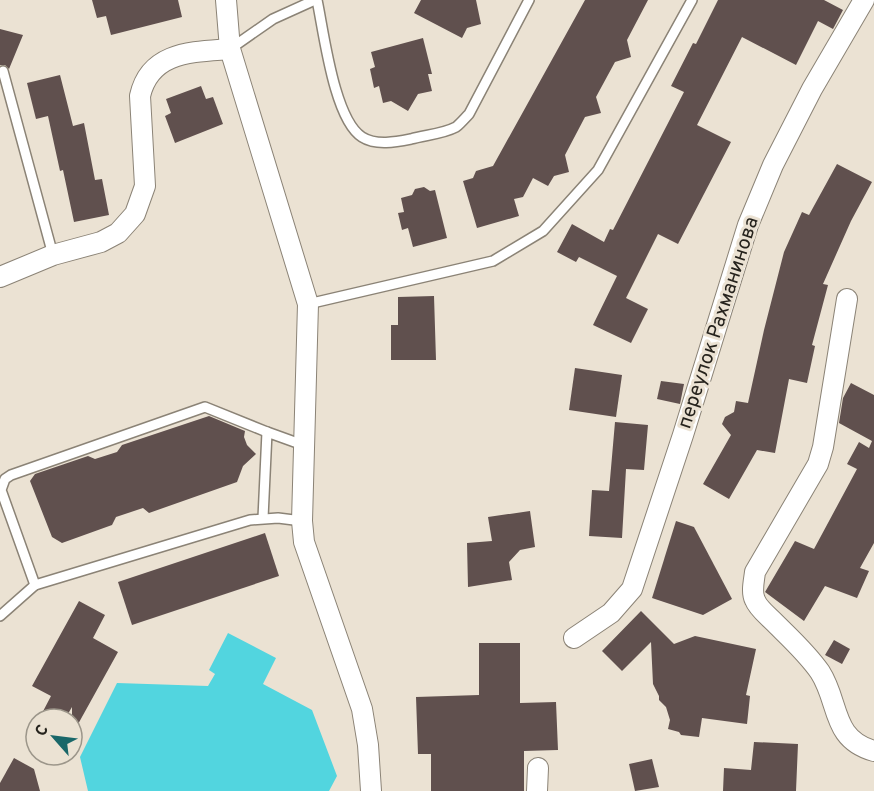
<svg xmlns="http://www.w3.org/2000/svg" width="874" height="791" font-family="Overpass,sans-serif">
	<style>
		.water { fill: #52d5df }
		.building { fill: #60504e }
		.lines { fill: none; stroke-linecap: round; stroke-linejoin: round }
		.lane-casing { stroke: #8b8376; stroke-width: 12 }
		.street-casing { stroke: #8b8376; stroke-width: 22 }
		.lane { stroke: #fff; stroke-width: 9 }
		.street { stroke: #fff; stroke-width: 20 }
		.labels { text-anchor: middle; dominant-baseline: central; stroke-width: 6; stroke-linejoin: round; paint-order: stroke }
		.street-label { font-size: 20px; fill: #26231d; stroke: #ebe2d3 }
	</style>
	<rect width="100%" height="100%" fill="#ebe2d3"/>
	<polygon class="water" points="228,633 276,658 263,684 312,710 337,776 329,791 88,791 80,757 117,683 208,686 215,674 209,670"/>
	<g class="building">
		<polygon points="92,0 178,0 182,17 111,35 106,16 97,18"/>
		<polygon points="421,0 476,0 481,24 467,28 462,38 414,13"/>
		<polygon points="585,0 648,0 627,40 631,57 615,62 596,97 601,113 585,117 565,155 569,172 554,176 548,186 533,178 523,197 514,199 519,216 477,228 463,181 473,178 476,171 493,166"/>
		<polygon points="718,0 824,0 843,10 833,29 818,21 796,65 742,37 697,125 731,142 678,244 658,234 626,298 648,309 631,343 593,325 617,276 579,257 576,262 557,252 572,224 604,242 610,229 613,230 684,92 671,86 693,43 696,44"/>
		<polygon points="0,29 23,35 9,69 5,65 0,65"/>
		<polygon points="423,38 432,74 428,74 432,91 418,94 408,111 391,101 383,103 379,86 374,88 370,69 375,67 371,52"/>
		<polygon points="60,75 73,126 84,123 95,180 102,179 109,215 74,222 63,170 60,171 48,116 36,119 27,83"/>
		<polygon points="201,86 206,99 213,97 223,124 175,143 165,116 171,113 166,99"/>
		<polygon points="837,164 872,182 851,221 823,284 828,285 812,345 815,346 807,383 789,379 775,453 757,450 729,499 703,484 731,435 722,424 725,417 734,412 736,401 748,403 764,330 784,252 802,212 809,215"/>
		<polygon points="424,187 430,191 435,190 447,238 413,247 408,228 402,230 398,213 404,212 401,198 412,195 415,189"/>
		<polygon points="434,296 436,360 391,360 391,325 398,325 398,297"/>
		<polygon points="575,368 622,375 616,417 569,410"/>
		<polygon points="661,381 684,384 680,404 657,399"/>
		<polygon points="851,383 874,395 874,543 860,568 869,571 857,598 825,586 804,621 765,592 795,541 814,549 857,469 847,464 859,442 869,448 872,441 839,423 843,398"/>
		<polygon points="209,416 245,431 244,437 247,445 256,454 243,466 237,482 149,513 143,508 116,517 112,525 62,543 52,537 30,481 35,474 88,456 95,459 117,452 122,445"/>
		<polygon points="615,422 648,425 644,470 626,469 622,538 589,536 592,490 609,491"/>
		<polygon points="530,511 535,547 520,550 509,562 512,580 468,587 467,543 492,541 488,517"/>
		<polygon points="676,521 694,527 732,599 703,615 652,598"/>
		<polygon points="265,533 279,576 132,625 118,582"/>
		<polygon points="79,601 105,615 93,638 118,652 72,735 72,707 65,719 39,719 51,696 32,686"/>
		<polygon points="641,611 674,644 695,636 756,649 746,695 750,696 747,724 702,718 699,737 681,735 679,732 668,729 670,720 666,707 659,700 659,696 653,684 651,642 622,671 602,651"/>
		<polygon points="834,640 850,649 842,664 825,655"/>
		<polygon points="479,643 520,643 520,703 556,702 558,750 524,751 524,791 431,791 431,754 418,754 416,697 479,695"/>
		<polygon points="754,742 798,744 796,791 723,791 724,768 751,770"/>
		<polygon points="14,758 34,769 40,791 0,791 0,783"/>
		<polygon points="652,759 659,787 635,791 629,764"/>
	</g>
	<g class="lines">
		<g class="lane-casing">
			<g id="lane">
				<path d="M317,0C324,33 334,119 362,137C376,146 396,142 411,139C425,135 443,134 456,127C460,124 465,118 469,114L529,0"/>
				<polyline points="230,49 273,19 315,0"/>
				<polyline points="3,71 53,255"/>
				<polyline points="308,304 493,261 543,231 598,170 692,0"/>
				<polyline points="263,518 267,432 303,445"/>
				<polyline points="35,585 1,490 5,479 11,475 205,407 267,432"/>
				<polyline points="0,616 35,585 250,520 278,518 302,521"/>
			</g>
		</g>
		<g class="street-casing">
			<g id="street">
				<polyline points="226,0 230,49 308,304 302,521 304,542 362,709 368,745 371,791"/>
				<path d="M0,277L53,255L101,242L118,233L135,214L145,186L140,96C150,51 193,52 230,49"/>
				<path d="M847,299L823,447L818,464L755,572C754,581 751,592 755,600C758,608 767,615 773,621C789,637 807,653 820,672C840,703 831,739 874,751"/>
				<polyline points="574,638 611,613 632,589 683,435 748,225 773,165 812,89 864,0"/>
				<polyline points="537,791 538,768"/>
			</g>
		</g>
		<use href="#lane" class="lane"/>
		<use href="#street" class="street"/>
	</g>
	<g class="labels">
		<g class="street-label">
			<text transform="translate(719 323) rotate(-72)">переулок Рахманинова</text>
		</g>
	</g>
	<g transform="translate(54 737) rotate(298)"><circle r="28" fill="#ebe2d3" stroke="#9c968a" stroke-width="1.5"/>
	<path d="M0-4.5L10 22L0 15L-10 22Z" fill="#196769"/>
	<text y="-9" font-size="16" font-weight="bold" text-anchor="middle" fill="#26231d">С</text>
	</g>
</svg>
